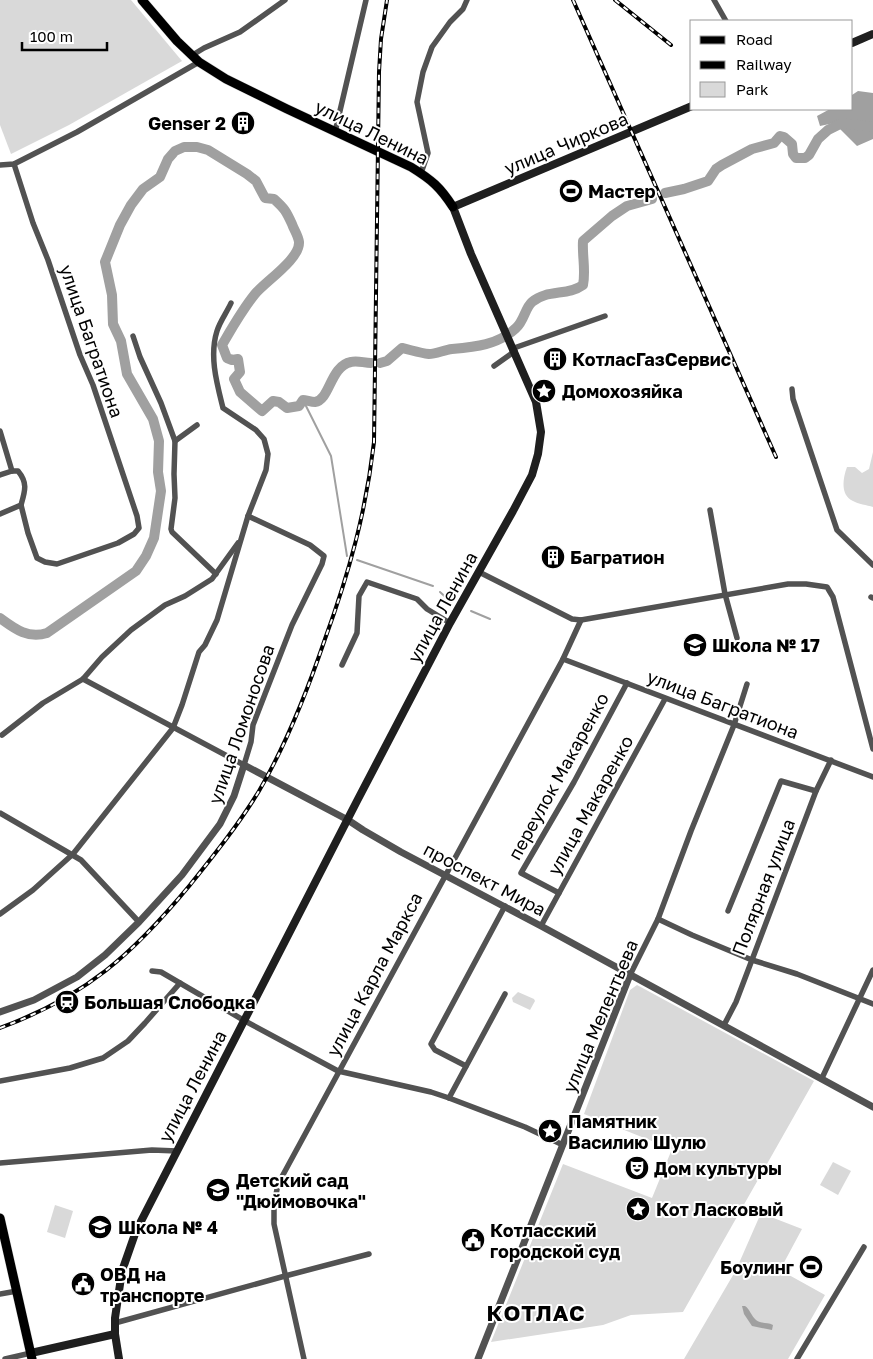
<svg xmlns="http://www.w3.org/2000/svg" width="873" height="1359" font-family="'Golos Text',sans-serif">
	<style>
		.green { fill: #d9d9d9 }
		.water { fill: #a0a0a0 }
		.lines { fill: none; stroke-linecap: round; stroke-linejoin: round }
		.stream { stroke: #a0a0a0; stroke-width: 2 }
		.river { stroke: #a0a0a0; stroke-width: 10 }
		.primary-casing { stroke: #dbdbdb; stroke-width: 10 }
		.minor { stroke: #525252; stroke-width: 5.5 }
		.tertiary { stroke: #525252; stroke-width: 7 }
		.secondary { stroke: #1f1f1f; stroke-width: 8 }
		.primary { stroke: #000; stroke-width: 9 }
		.rail-casing { stroke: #000; stroke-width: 4 }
		.rail { stroke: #fff; stroke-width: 2; stroke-dasharray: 5.5; stroke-linecap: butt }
		.labels { text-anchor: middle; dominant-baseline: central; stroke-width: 4; stroke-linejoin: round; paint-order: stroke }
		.poi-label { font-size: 18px; font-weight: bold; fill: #000; stroke: #fff; text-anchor: start }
		.street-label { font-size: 18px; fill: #000; stroke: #fff }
		.district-label { font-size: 22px; font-weight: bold; letter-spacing: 1px; fill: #000; stroke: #fff }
	</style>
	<rect width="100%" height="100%" fill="#fff"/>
	<g class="green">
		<polygon points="0,0 131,0 182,61 69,125 11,154 0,125"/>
		<path d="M873,452V507C867,505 858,504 853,501C840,495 843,478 847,467H855L862,473L869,469Z"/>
		<polygon points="637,985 814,1081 683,1312 631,1315 603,1325 491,1342 563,1164 652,1198 672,1149 584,1114 630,990"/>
		<polygon points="518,992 534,999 535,1001 530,1010 513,1002 512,998"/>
		<polygon points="833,1162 851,1171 838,1195 820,1185"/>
		<polygon points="55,1205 73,1211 65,1238 47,1232"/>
		<polygon points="761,1213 802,1229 780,1270 825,1295 788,1359 684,1359 736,1270"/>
	</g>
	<g class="water">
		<polygon points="858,91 873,93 873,139 857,146 834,123 820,126 817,116 830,109 852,109 852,95"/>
		<path d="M742,1306H745C750,1309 751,1316 756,1320C761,1324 767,1322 773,1325L772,1330L752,1326L744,1314Z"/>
	</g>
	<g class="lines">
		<g class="stream">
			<polyline points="303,400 331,456 347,556"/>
			<polyline points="357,560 433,586"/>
			<polyline points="440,592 451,602"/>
			<polyline points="471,611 490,619"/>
		</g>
		<g class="river">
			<polyline points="665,193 684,189 708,181 716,169 722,165 752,149 774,143 780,136 784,137 792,144 793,154 796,158 805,158 809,155 818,139 828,130 842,123 873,127"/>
			<path d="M380,363L387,361L402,348C411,350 420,353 429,354C436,354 444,350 452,349C475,347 498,345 516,328C524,321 525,308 532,302C547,289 568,296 583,285C586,270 582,256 583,241L612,216L627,206L652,199"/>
			<path d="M0,618C15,629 28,639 47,633L136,571L146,556L154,538L161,491L158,472L159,441L153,419L127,374L121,341L113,324L112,295L105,262L120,225L131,205L143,189L160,177L168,159L175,151L184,147H197L208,150L247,174L256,181L265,198L274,199C285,209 286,211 292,224C294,230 298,235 299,242C300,259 266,281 255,294C242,310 232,328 222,345L227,358L232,360L238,359L240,372L234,379L240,392L262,411L273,401L279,402L287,408L299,406L303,400C306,400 311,402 315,402C330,400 330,366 351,362C357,360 364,363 371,363"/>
		</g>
		<g class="primary-casing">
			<g id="primary">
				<path d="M142,0L177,41L199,62L226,79L287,109L411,167C432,180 440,187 453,207"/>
				<polyline points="0,1218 32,1359"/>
			</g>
		</g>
		<g class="minor">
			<polyline points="714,0 726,21"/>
			<polyline points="191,56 204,48 240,32 285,0"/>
			<polyline points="335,132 366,0"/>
			<polyline points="14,164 33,223 48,260 80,355 93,385 137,516 139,528 134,534 118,543 57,564 45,562 37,558 28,533 21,505"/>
			<polyline points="0,165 14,164 77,132 199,62"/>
			<polyline points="421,173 428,153 417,102 423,72 432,47 450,22 463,9 467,0"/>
			<polyline points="133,336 140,357 161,403 175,441 174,474 175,498 171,529 172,532 216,574"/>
			<polyline points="514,348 605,316"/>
			<polyline points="494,366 515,351"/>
			<polyline points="792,389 793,399 837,530 873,565"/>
			<polyline points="0,431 12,471"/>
			<polyline points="175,441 197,425"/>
			<path d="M0,475L12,471H18C28,483 25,491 21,505L0,514"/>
			<polyline points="710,510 725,594 737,638"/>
			<polyline points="479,572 572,619 581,620 788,584 806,584 827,587 833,597 873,749"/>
			<polyline points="871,597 873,598"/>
			<polyline points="563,659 873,777"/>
			<polyline points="342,665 357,633 359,596 367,582 417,599 427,609 450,623"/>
			<polyline points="83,679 244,765 251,742 253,725 265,694 292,625 322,564 324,556 310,545 248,516"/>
			<polyline points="2,735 43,703 83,679 102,657 131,630 165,605 185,596 212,579 238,543"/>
			<polyline points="0,813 81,860 139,922"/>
			<polyline points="559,893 521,873 574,782 627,683"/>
			<polyline points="728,911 781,781 816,791"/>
			<path d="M0,914L33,890L73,854L173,728L182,705L199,652L205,645L217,620L248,516L266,470L268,454L264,439L256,430L223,408C217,384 209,356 217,331C220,321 227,312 231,303"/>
			<polyline points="658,919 692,935 752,960 797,974 873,1004"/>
			<polyline points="541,926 665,699"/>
			<polyline points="152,971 161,972 245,1021 338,1071 431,1092 449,1098 525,1127 563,1145"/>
			<polyline points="630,975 658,919 691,831 734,725 747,684"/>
			<polyline points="724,1025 736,1002 816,791 831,760"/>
			<polyline points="466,1066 435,1050 431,1044 505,906"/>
			<polyline points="822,1078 873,970"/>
			<polyline points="0,1081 70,1068 103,1058 128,1041 145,1023 180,983"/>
			<polyline points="449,1098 505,994"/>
			<polyline points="0,1163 152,1150 177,1151"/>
			<polyline points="0,1294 17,1291"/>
			<polyline points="115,1323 285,1276 369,1254"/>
			<polyline points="5,1359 31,1353"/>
			<polyline points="304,1359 274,1224 274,1205 278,1184 563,659 581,620"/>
			<polyline points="797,1359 864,1247"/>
		</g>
		<g class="tertiary">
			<polyline points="0,1012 34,1000 77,977 105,955 139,922 182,875 220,824 234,796 244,765 348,820 363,830 401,852 541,926 873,1107"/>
			<polyline points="478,1359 630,975"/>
		</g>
		<g class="secondary">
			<polyline points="852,43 873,34"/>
			<polyline points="31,1353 115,1334"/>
			<polyline points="119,1359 115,1334 115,1318 122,1271 136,1231 357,801 450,623 513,511 532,475 538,454 541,432 536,402 471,254 453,207 692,106"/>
		</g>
		<use href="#primary" class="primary"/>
		<g class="rail-casing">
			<g id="rail">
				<polyline points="573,0 776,457"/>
				<polyline points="615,0 671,45"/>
				<path d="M0,1028C86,996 132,955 190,885C214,855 239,824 259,791C287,743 307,692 325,639C349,573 366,512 374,442L379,72L381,39L387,0"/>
			</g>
		</g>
		<use href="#rail" class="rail"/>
	</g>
	<defs>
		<g id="building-disc" transform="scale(1.25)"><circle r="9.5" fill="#000" stroke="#fff"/><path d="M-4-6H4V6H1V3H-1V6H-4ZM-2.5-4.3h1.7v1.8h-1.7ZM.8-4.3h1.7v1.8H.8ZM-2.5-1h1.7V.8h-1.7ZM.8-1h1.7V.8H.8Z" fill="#fff"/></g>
		<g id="stadium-disc" transform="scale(1.25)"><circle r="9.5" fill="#000" stroke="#fff"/><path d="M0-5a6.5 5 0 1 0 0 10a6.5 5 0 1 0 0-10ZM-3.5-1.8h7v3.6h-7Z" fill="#fff"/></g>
		<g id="sight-disc" transform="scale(1.25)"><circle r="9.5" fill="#000" stroke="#fff"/><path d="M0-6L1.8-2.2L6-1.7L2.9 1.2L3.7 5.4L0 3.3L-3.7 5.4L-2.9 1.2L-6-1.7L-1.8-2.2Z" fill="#fff"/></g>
		<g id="school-disc" transform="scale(1.25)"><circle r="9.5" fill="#000" stroke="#fff"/><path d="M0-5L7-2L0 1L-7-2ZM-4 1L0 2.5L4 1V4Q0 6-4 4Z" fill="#fff"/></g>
		<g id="station-disc" transform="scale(1.25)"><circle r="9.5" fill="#000" stroke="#fff"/><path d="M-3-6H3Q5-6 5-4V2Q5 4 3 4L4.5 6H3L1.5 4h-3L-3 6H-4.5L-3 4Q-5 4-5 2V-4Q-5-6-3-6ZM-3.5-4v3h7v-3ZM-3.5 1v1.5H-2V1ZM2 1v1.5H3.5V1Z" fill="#fff"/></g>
		<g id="theatre-disc" transform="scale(1.25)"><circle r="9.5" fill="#000" stroke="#fff"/><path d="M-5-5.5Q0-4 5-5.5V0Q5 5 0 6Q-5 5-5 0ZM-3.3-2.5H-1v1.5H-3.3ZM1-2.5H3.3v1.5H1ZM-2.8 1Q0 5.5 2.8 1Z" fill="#fff"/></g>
		<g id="civic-disc" transform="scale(1.25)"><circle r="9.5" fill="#000" stroke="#fff"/><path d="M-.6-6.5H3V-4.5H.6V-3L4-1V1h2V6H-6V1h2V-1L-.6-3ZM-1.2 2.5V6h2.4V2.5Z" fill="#fff"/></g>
	</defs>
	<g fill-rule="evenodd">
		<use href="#building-disc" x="243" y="123"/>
		<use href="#stadium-disc" x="571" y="191"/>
		<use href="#building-disc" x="555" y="359"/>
		<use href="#sight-disc" x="544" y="391"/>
		<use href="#building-disc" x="553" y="557"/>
		<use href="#school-disc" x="695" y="645"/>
		<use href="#station-disc" x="67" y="1002"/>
		<use href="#sight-disc" x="550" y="1131"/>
		<use href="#theatre-disc" x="637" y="1168"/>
		<use href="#school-disc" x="218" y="1190"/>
		<use href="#sight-disc" x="638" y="1209"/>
		<use href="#school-disc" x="100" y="1227"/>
		<use href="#civic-disc" x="473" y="1240"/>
		<use href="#stadium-disc" x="811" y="1267"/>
		<use href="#civic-disc" x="83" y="1284"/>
	</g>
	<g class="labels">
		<g class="poi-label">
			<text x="226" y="123" text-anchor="end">Genser 2</text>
			<text x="588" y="191">Мастер</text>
			<text x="572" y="359">КотласГазСервис</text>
			<text x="562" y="391">Домохозяйка</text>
			<text x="570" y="557">Багратион</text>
			<text x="712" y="645">Школа № 17</text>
			<text x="84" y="1002">Большая Слободка</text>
			<text x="568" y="1121">Памятник<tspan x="568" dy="21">Василию Шулю</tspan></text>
			<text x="654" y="1168">Дом культуры</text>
			<text x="236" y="1180">Детский сад<tspan x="236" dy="21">"Дюймовочка"</tspan></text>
			<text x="656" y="1209">Кот Ласковый</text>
			<text x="118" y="1227">Школа № 4</text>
			<text x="490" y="1230">Котласский<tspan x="490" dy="21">городской суд</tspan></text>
			<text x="794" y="1267" text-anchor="end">Боулинг</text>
			<text x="100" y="1274">ОВД на<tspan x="100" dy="21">транспорте</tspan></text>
		</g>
		<g class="street-label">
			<text transform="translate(372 132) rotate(26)">улица Ленина</text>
			<text transform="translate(566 143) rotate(-23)">улица Чиркова</text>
			<text transform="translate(92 341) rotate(71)">улица Багратиона</text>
			<text transform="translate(442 607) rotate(-61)">улица Ленина</text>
			<text transform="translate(723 704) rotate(21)">улица Багратиона</text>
			<text transform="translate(241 724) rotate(-71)">улица Ломоносова</text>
			<text transform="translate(558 776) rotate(-61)">переулок Макаренко</text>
			<text transform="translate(590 805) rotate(-61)">улица Макаренко</text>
			<text transform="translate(485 879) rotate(28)">проспект Мира</text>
			<text transform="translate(763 887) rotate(-69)">Полярная улица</text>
			<text transform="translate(374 974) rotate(-62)">улица Карла Маркса</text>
			<text transform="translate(600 1016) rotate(-67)">улица Мелентьева</text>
			<text transform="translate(192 1086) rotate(-62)">улица Ленина</text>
		</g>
		<g class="district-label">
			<text x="536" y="1312">КОТЛАС</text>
		</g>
	</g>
	<rect x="690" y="20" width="162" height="90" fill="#ffffff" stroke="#999999"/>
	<rect x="700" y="36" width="25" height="8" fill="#000000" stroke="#999999"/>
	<text x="736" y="45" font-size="15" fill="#000000">Road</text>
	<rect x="700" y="61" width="25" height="8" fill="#000000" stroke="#999999"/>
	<text x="736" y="70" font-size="15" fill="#000000">Railway</text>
	<rect x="700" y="82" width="25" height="15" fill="#d9d9d9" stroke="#999999"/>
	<text x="736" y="95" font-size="15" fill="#000000">Park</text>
	<path d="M22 42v8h85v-8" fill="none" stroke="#000000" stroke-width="2.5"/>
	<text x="30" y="42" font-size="15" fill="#000000" stroke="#ffffff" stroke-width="4" paint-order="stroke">100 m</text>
</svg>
